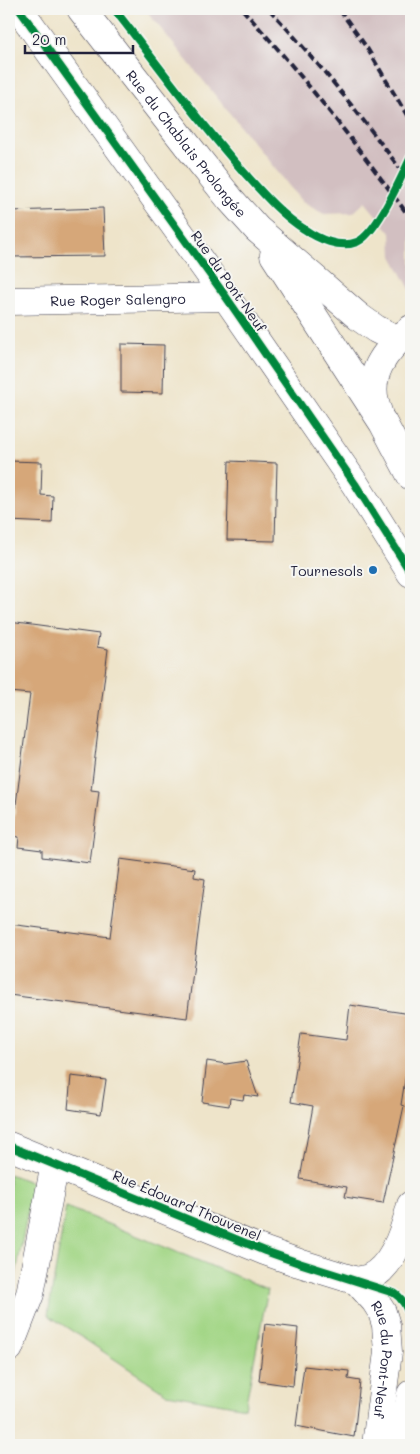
<svg xmlns="http://www.w3.org/2000/svg" width="420" height="1454" font-family="Mali,sans-serif">
	<style>
		.industrial { fill: #d2bfc1 }
		.green { fill: #a2d685; stroke: #627c60 }
		.building { fill: #d6a779 }
		.lines { fill: none; stroke-linecap: round; stroke-linejoin: round }
		.minor-casing { stroke: #413f50; stroke-width: 29 }
		.tertiary-casing { stroke: #413f50; stroke-width: 29 }
		.minor { stroke: #fff; stroke-width: 28 }
		.tertiary { stroke: #fff; stroke-width: 28 }
		.rail { stroke: #22223b; stroke-width: 4; stroke-dasharray: 8 4; stroke-linecap: butt }
		.cycleway-casing { stroke: #f6f6f2; stroke-width: 11 }
		.cycleway { stroke: #00873e; stroke-width: 8 }
		.poi-dot { fill: #1f6fb2; stroke: #f6f6f2; stroke-width: 2 }
		.labels { text-anchor: middle; dominant-baseline: central; stroke-width: 4; stroke-linejoin: round; paint-order: stroke }
		.street-label { font-size: 14px; fill: #22223b; stroke: #f6f6f2 }
		.poi-label { font-size: 14px; fill: #22223b; stroke: #f6f6f2; text-anchor: end }
	</style>
	<rect width="100%" height="100%" fill="#f6f6f2"/>
	<filter id="ink" filterUnits="userSpaceOnUse"><feTurbulence type="fractalNoise" baseFrequency=".02" numOctaves="2"/><feDisplacementMap in="SourceGraphic" scale="10" xChannelSelector="R" yChannelSelector="G"/><feConvolveMatrix kernelMatrix="1 2 1 2 8 2 1 2 1" color-interpolation-filters="sRGB"/></filter>
	<filter id="wash" filterUnits="userSpaceOnUse"><feTurbulence type="fractalNoise" baseFrequency=".0096" numOctaves="4" result="noise"/><feDisplacementMap in="SourceGraphic" scale="20" xChannelSelector="R" yChannelSelector="G"/><feGaussianBlur stdDeviation="1.12" result="paint"/><feColorMatrix in="noise" values="0 0 0 0 0 0 0 0 0 0 0 0 0 0 0 0 0 1.4 0 .05"/><feComposite in="paint" operator="in"/></filter>
	<g filter="url(#wash)">
		<rect width="100%" height="100%" fill="#eee4ca"/>
		<polygon class="industrial" points="145,9 411,9 411,291 392,256 391,233 365,202 353,213 324,214 302,202"/>
		<g class="green">
			<polygon points="9,1174 33,1183 15,1279 9,1293"/>
			<polygon points="66,1207 268,1289 245,1408 167,1394 48,1315"/>
		</g>
		<g id="blocks">
			<g class="building">
				<polygon points="103,208 105,256 9,257 9,214 11,214 11,211"/>
				<polygon points="121,344 164,345 163,393 121,392"/>
				<polygon points="9,461 42,462 41,495 53,496 52,523 9,521"/>
				<polygon points="229,461 277,463 275,541 227,540"/>
				<polygon points="9,622 99,634 97,647 108,649 91,790 99,791 90,863 42,857 42,850 18,847 19,837 12,836 30,694 9,692"/>
				<polygon points="120,859 195,869 194,877 205,879 187,1018 9,995 9,924 110,937"/>
				<polygon points="350,1005 411,1014 411,1042 401,1105 404,1106 383,1203 345,1197 347,1187 300,1179 313,1106 291,1102 301,1034 346,1040"/>
				<polygon points="207,1061 226,1064 246,1061 258,1097 244,1095 243,1100 230,1098 229,1106 202,1102"/>
				<polygon points="71,1076 106,1080 101,1114 68,1109"/>
				<polygon points="265,1324 298,1328 293,1386 259,1381"/>
				<polygon points="304,1366 349,1371 348,1379 360,1381 354,1437 296,1426"/>
			</g>
		</g>
	</g>
	<g filter="url(#ink)">
		<use href="#blocks" fill-opacity="0" stroke="#413f50" stroke-width="1"/>
		<g class="lines">
			<g class="minor-casing">
				<g id="minor">
					<polyline points="19,9 226,297 355,484 411,573"/>
					<path id="s1" d="M9,301L226,297"/>
					<polyline points="9,1348 30,1294 55,1164"/>
				</g>
			</g>
			<g class="tertiary-casing">
				<g id="tertiary">
					<path id="s2" d="M81,9L191,150L230,199L257,229L359,317L376,329L398,340"/>
					<polyline points="274,255 383,423 411,476"/>
					<path d="M378,412C364,376 384,351 411,329"/>
					<path id="s3" d="M9,1146L265,1251L299,1263L357,1281L375,1301L382,1312L386,1325L388,1352L376,1445"/>
					<path d="M357,1281C361,1280 365,1279 369,1278C393,1267 405,1229 411,1205"/>
					<polyline points="401,1445 411,1394"/>
				</g>
			</g>
			<use href="#minor" class="minor"/>
			<use href="#tertiary" class="tertiary"/>
			<g class="rail">
				<path d="M242,9C303,75 358,147 411,219"/>
				<path d="M269,9C320,64 367,123 411,184"/>
				<polyline points="339,9 367,48 411,122"/>
			</g>
			<g class="cycleway-casing">
				<g id="cycleway">
					<polyline points="19,9 226,297 355,484 411,573"/>
					<path d="M114,9C156,62 196,118 241,169C260,190 280,214 304,229C318,239 340,249 357,242C377,234 401,177 411,157"/>
					<path d="M9,1146L265,1251L299,1263L394,1293C404,1299 407,1309 411,1319"/>
				</g>
			</g>
			<use href="#cycleway" class="cycleway"/>
		</g>
	</g>
	<circle class="poi-dot" cx="373" cy="570" r="5"/>
	<g class="labels">
		<g class="street-label">
			<text stroke="none"><textPath href="#s2" startOffset="171">Rue du Chablais Prolongée</textPath></text>
			<text transform="translate(229 281) rotate(55)">Rue du Pont-Neuf</text>
			<text stroke="none"><textPath href="#s1" startOffset="109">Rue Roger Salengro</textPath></text>
			<text transform="translate(187 1205) rotate(23)">Rue Édouard Thouvenel</text>
			<text stroke="none"><textPath href="#s3" startOffset="461">Rue du Pont-Neuf</textPath></text>
		</g>
		<g class="poi-label">
			<text x="363" y="570">Tournesols</text>
		</g>
	</g>
	<rect width="420" height="1454" fill="none" stroke="#f6f6f2" stroke-width="30"/>
	<path d="M25 45v8h108v-8" fill="none" stroke="#22223b" stroke-width="2.5"/>
	<text x="32" y="45" font-size="15" fill="#22223b" stroke="#f6f6f2" stroke-width="4" paint-order="stroke">20 m</text>
</svg>
